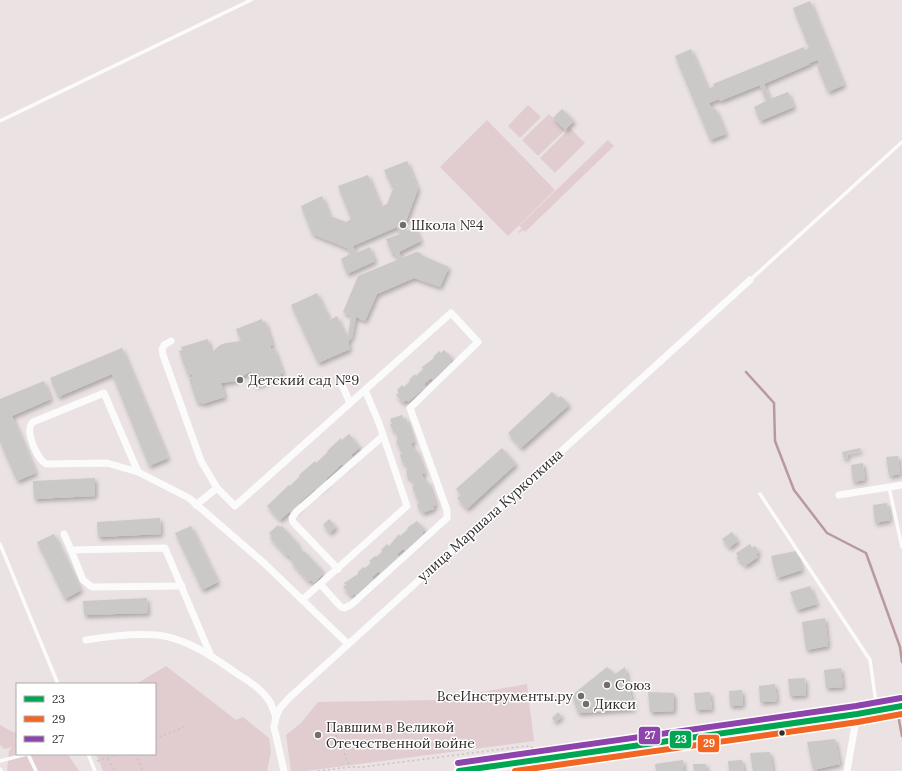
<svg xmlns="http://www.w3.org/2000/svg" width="902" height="771" font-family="Lora,serif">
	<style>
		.green { fill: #e1cdd0 }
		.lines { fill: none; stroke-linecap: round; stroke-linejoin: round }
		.stream { stroke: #ba999e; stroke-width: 2.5 }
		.building { fill: #cac9c8; filter: url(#shadow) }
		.path { stroke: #c6c3c3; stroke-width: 1.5; stroke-dasharray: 2 3; stroke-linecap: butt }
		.lane { stroke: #fcfbfb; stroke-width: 3.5 }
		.street { stroke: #fcfbfb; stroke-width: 7 }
		.secondary { stroke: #fcfbfb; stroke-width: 11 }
		.bus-1-casing { stroke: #fff; stroke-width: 9 }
		.bus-2-casing { stroke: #fff; stroke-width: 9 }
		.bus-3-casing { stroke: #fff; stroke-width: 9 }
		.bus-1 { stroke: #00a651; stroke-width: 6 }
		.bus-2 { stroke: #f26522; stroke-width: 6 }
		.bus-3 { stroke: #8e44ad; stroke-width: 6 }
		.poi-dot { fill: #726c6d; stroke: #fff; stroke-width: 1.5 }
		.bus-dot { fill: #322d2d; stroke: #fff; stroke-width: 1.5 }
		.labels { text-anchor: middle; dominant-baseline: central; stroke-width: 3; stroke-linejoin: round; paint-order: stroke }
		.poi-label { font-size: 14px; fill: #322d2d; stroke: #fff; text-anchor: start }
		.street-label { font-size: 14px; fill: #322d2d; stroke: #fff }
		.line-badge { stroke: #fff; stroke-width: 1.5 }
		.badge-label { font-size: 11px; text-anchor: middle; font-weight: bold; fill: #fff }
	</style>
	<defs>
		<filter id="shadow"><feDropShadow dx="2" dy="3" stdDeviation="2" flood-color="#0004"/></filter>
	</defs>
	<rect width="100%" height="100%" fill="#eae2e3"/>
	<g class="green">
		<polygon points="528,105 541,117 520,138 508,126"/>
		<polygon points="549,114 565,130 538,156 522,140"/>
		<polygon points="487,120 555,190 508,236 440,167"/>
		<polygon points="570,128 585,143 555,173 540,158"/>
		<polygon points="608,140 614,146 525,232 523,230 519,233 518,232 522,228 519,226"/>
		<polygon points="166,666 236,720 243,717 269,738 271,752 267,771 103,771 96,754 155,754 155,684 136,684"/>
		<polygon points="527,684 534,741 306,771 291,771 286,735 301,723 318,702 438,700"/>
		<polygon points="0,725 13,732 17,732 17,754 66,754 69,756 79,771 7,771 9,751 12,747 4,749 0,745"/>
	</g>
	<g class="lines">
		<g class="stream">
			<polyline points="746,372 774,403 775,441 794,490 827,533 866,553 900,647 902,662"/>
			<polyline points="898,715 902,736"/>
		</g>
	</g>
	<g class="building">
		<polygon points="810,1 844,85 828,92 817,66 820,65 818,60 809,63 810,64 764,84 770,99 788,92 794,107 760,121 754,107 766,101 760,85 720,101 719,99 709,103 712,109 715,108 726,134 710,140 675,56 691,49 708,89 714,86 713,84 804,47 805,50 809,48 793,8"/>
		<polygon points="562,109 574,121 565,130 553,118"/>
		<polygon points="407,161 418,189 405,224 403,226 405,232 415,227 421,241 399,252 402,258 416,252 421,253 421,255 449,267 440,287 414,278 377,294 365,321 356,317 352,337 348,342 350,349 318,363 291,305 317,293 330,320 337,316 346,337 348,335 351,316 343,312 358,276 397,260 395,254 392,254 386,239 400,234 397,227 353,246 356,253 370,247 375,261 347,274 341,259 350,254 347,248 312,234 301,206 322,196 330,216 346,222 351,219 338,186 368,175 381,207 387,204 393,189 384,170"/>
		<polygon points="262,319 263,323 265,321 273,346 271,346 271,349 274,348 283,373 280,374 281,376 256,386 251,371 235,381 221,383 225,397 202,404 201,402 197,403 189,379 193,377 192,374 188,376 179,351 182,350 181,347 208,339 211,353 220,345 226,343 241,341 236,329"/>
		<polygon points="122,348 168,458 149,466 112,374 58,397 50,378"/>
		<polygon points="444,350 453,359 450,362 451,363 433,380 431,378 424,384 426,387 408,402 406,400 403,403 396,395 399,393 397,390 402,385 404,387 410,381 409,380 415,374 416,376 423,369 422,367 434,358 433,357 439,351 441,353"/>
		<polygon points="44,381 51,399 12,416 36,473 17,481 0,442 0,399"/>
		<polygon points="552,392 558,398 561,396 569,405 521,448 508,433"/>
		<polygon points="402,415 403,419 406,418 414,442 411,443 413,450 416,449 425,473 422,474 425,482 428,481 436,505 433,506 434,509 422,513 421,509 419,510 417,504 419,503 412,487 414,486 411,478 408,479 406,471 408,471 405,463 403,464 400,455 402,454 396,441 398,440 395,430 393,431 390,424 392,424 390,419"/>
		<polygon points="349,434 360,447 351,455 353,458 344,467 342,464 326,479 328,482 317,491 315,489 299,503 301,505 291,514 289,512 280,520 267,506 289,485 290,486 300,476 299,475 315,461 316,463 328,452 327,451 341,438 342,440"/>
		<polygon points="502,448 516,464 467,509 457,498 461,495 456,489"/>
		<polygon points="860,448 861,451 847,454 848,458 844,459 842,452"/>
		<polygon points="898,456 900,474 889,476 886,457"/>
		<polygon points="863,463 865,480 853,482 851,465"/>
		<polygon points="95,478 95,496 34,499 33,481"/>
		<polygon points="887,503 890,520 875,523 873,505"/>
		<polygon points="160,518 161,534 98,537 97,522"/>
		<polygon points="329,519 336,527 330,533 323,525"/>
		<polygon points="417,521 425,530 422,533 424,535 405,551 403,549 397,554 399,557 380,574 379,571 372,577 374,580 356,596 354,594 351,596 343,587 346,585 344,583 358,574 358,572 363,567 365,568 371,563 369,561 375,556 376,557 382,552 381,550 387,544 389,546 399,534 400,536 408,529 407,528"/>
		<polygon points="278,525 280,527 282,526 299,545 297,546 303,552 304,551 322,570 320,571 323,574 314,583 311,580 309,582 291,562 293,560 288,555 287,556 270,538 272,536 269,533"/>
		<polygon points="191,526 218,582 202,590 175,533"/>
		<polygon points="732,532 738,541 729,548 722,539"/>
		<polygon points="54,534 81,590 65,599 37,542"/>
		<polygon points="750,544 752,548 755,546 759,552 756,554 758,557 745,566 740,560 738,561 737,558 738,557 736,553"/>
		<polygon points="796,551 802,570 777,578 771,556"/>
		<polygon points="810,586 817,604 797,610 790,592"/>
		<polygon points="147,598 148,613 84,615 83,601"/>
		<polygon points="825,618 828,646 806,650 802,622"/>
		<polygon points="607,667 615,674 625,667 634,709 578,713 572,695"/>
		<polygon points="841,668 843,687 826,688 824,670"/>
		<polygon points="805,678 806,695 790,696 788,679"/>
		<polygon points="775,684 777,701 760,702 759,686"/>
		<polygon points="742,690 743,705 730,706 729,691"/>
		<polygon points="648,692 674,693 674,711 650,712"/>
		<polygon points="710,692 712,709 696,710 694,693"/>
		<polygon points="558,712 562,717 555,722 552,718"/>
		<polygon points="835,739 840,764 813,770 807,742"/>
		<polygon points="770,752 773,771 753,771 750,753"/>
		<polygon points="683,760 684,771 656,771 655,764"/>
		<polygon points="742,760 744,771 729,771 728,761"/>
		<polygon points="693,764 706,764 707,771 694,771"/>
	</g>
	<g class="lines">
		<g class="path">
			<polyline points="330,721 350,767"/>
			<polyline points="155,739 186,726"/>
			<polyline points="135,754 143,771"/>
			<polyline points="108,759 115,771"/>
			<polyline points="97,761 118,754"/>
			<polyline points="318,771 350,767 363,767 526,746 538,749"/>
		</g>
		<g class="lane">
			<polyline points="0,121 251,0"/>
			<polyline points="750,280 902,142"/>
			<polyline points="889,487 902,547"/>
			<polyline points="760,494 870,660 877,710"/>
			<polyline points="0,544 58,684"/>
			<polyline points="28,754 36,771"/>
			<polyline points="88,754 95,771"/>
			<polyline points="0,761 27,754"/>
			<polyline points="0,769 1,771"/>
		</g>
		<g class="street">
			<polyline points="171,341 164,345 162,349 163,355 201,461 217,488"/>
			<polyline points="342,385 350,403"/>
			<path d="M138,472L107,463L46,464C37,459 24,430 33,422L104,393L138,472L189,498L265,564L348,644"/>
			<polyline points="839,495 902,485"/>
			<polyline points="196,505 217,488 235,506 451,313 478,342 410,408 447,510 447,518 351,605 344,608 341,607 320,584 302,600"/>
			<polyline points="64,534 71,550 165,548 211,656"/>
			<polyline points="71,550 83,580 92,587 182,586"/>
			<polyline points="338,569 293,522 292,518 296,512 383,436"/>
			<polyline points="320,584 407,506 379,423 365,390"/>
			<path d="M86,640C109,636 133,633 157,635C187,638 215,658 239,675C249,681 260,688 267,698C272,703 273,711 276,717"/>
			<polyline points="284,771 274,727 276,717 280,708 289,698 750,280"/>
			<polyline points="847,771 857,714"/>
		</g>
		<polyline class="secondary" points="459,771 857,714 902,706"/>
		<g class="bus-1-casing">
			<polyline id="bus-1" points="459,771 857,714 902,706"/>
		</g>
		<g class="bus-2-casing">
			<polyline id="bus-2" points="515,771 858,722 902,714"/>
		</g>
		<g class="bus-3-casing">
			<polyline id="bus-3" points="458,763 856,706 901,698"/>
		</g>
		<use href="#bus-1" class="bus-1"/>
		<use href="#bus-2" class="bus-2"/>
		<use href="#bus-3" class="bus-3"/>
	</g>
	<g class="poi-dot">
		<circle cx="403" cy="225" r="4"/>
		<circle cx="240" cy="380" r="4"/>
		<circle cx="607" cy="685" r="4"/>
		<circle cx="581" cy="696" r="4"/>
		<circle cx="586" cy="704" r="4"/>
		<circle cx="318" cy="735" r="4"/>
	</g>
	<circle class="bus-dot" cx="782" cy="733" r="3.5"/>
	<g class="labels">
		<g class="poi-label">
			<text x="411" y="225">Школа №4</text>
			<text x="248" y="380">Детский сад №9</text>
			<text x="615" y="685">Союз</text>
			<text x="573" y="696" text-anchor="end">ВсеИнструменты.ру</text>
			<text x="594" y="704">Дикси</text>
			<text x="326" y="727">Павшим в Великой<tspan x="326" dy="16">Отечественной войне</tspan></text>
		</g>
		<g class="street-label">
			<text transform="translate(490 515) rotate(-42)">улица Маршала Куркоткина</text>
		</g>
	</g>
	<g class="line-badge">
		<rect x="638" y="726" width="23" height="19" rx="4" fill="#8e44ad"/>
		<rect x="669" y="730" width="23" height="19" rx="4" fill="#00a651"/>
		<rect x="697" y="734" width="23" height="19" rx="4" fill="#f26522"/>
	</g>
	<g class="badge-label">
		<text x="650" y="739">27</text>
		<text x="681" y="743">23</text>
		<text x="709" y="747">29</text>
	</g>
	<rect x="16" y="683" width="140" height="72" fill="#ffffff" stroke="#adabab"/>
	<rect x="24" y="696" width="20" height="6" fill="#00a651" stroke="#adabab"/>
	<text x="52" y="703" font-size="12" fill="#322d2d">23</text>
	<rect x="24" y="716" width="20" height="6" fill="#f26522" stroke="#adabab"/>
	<text x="52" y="723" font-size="12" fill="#322d2d">29</text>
	<rect x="24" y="736" width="20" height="6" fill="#8e44ad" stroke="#adabab"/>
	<text x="52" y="743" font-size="12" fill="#322d2d">27</text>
</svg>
